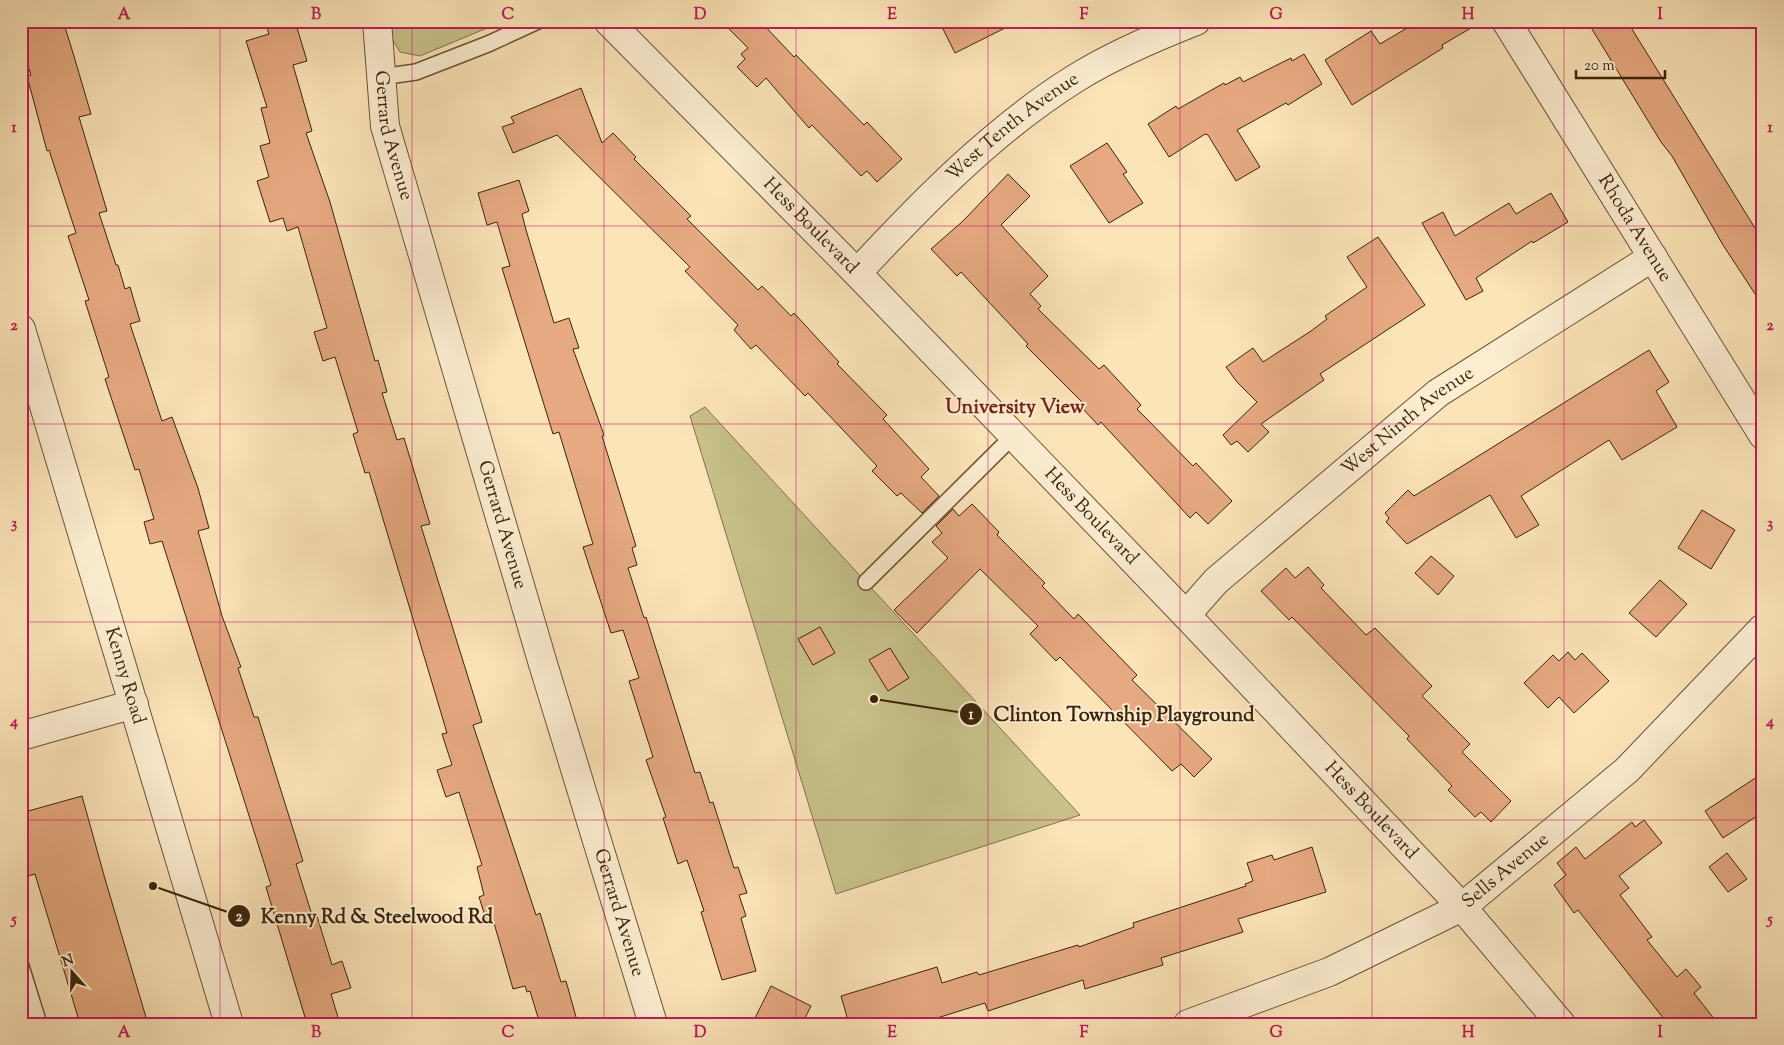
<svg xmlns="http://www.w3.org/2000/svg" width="1784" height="1045" font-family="'Sorts Mill Goudy',serif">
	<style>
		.green { fill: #c7c189; stroke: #81724a }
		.building { fill: #e6a981; stroke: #3b240a }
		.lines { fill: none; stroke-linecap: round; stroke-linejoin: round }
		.service-casing { stroke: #6b5436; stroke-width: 18 }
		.minor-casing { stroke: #6b5436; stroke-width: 30 }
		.tertiary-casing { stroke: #6b5436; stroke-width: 30 }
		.service { stroke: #fcedd1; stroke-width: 15 }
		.minor { stroke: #fcedd1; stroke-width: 28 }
		.tertiary { stroke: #fcedd1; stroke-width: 28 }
		.grid { fill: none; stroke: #c2185b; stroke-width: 1; stroke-opacity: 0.55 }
		.labels { text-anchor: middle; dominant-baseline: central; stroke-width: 4; stroke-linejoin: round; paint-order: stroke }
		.street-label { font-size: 19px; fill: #3b240a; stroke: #fcedd1 }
		.neighbourhood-label { font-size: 20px; font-weight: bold; fill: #7a1f14; stroke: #fcedd1 }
		.leader { fill: none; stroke: #3b240a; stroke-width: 2 }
		.callout-dot { fill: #3b240a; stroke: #fcedd1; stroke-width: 2 }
		.mark-label { font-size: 15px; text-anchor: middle; font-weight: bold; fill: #fff }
		.callout-label { font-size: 20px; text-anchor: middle; font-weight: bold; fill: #3b240a; stroke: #fcedd1; stroke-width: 4; stroke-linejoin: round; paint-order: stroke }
		.neatline { fill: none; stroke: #c2185b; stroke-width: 2 }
		.grid-label { font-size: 16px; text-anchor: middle; font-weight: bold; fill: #c2185b }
	</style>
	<rect width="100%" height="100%" fill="#fbe4b8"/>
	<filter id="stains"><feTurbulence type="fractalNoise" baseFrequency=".004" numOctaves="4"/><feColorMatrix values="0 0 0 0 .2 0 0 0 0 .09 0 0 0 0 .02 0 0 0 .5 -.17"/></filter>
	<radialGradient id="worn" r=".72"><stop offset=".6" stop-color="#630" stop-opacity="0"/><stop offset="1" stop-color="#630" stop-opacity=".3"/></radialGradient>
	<g class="green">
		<polygon points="391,21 504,21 420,56 400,52 392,39"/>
		<polygon points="705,407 1080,815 836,894 690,416"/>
	</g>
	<g class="building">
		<polygon points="21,21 63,21 73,53 91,114 79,117 107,211 99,213 116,265 118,265 125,289 130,287 140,321 130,324 162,421 172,417 198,488 209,528 198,531 222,616 241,667 238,668 254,717 258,717 303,861 296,864 312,915 316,913 332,965 342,961 351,988 331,994 340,1024 307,1024 266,887 271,885 162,541 150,544 144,522 154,519 139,469 135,470 105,379 109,377 85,301 89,300 68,236 76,233 49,150 47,151 27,76 31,75 21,45"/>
		<polygon points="265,21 295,21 307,61 293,65 312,131 306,133 330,202 375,361 378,360 387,392 382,393 397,440 404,438 430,524 421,526 482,722 473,725 536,915 540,913 561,982 566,981 578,1024 540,1024 530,991 527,992 525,986 513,989 494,923 488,925 479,897 484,895 477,867 482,865 459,792 446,797 437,770 452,765 442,734 447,733 369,472 365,473 353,434 358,432 335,357 323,361 314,332 327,328 298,227 287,231 283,218 270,222 257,181 269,177 260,146 270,143 261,108 267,107 246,41 269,34"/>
		<polygon points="721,21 760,21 794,57 796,55 864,125 867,122 902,159 877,182 867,171 861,176 812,125 809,128 766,78 757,87 737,67 745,59 741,54 748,48"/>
		<polygon points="939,21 1019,21 955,53"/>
		<polygon points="1419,21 1483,21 1442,45 1443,48 1352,105 1325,60 1371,31 1380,44"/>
		<polygon points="1587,21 1627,21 1750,220 1755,228 1763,223 1763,306 1723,245 1672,156 1661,142"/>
		<polygon points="1304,54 1322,84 1288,105 1286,103 1237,130 1260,167 1236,181 1208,135 1205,134 1169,157 1148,124 1176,106 1178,109 1224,83 1225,85 1240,77 1243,82 1291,58 1292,61"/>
		<polygon points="581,88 602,143 613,133 636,157 634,159 691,216 687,219 758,290 762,286 791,316 794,313 839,362 837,364 887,415 883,419 929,469 921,477 939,496 922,513 901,493 897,496 872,471 877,466 808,393 805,396 756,345 751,349 734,330 738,325 685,271 690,267 557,135 513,153 502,127 514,123 511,117"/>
		<polygon points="1107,143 1127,172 1123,174 1143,203 1109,223 1070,166"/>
		<polygon points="1008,174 1030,196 1001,225 1048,276 1030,294 1041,306 1038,309 1099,369 1104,365 1141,405 1137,409 1193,466 1196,463 1232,501 1208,524 1196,512 1190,518 1101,422 1098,425 1081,407 1084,404 1026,346 1028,344 961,272 957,276 931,249 963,221"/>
		<polygon points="519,180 529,211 522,214 526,230 554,323 569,318 579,348 573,349 604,435 602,436 636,546 632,548 637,565 628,568 644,618 646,617 695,773 700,772 710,803 713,802 734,868 738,867 747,893 739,895 746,916 741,918 756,971 722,980 701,912 704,911 687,860 678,864 663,818 666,817 646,760 653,757 629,681 639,678 623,630 611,633 583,547 593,544 559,432 553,434 502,268 510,266 497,222 487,225 478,193"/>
		<polygon points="1551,193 1568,222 1533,243 1532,241 1476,278 1483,291 1466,300 1422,223 1443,212 1455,236 1509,203 1516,214"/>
		<polygon points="1378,237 1425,305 1320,374 1324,380 1261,424 1269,432 1248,452 1237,441 1231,445 1223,435 1257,402 1237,382 1226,367 1253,348 1263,362 1311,331 1327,319 1325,316 1367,287 1347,257"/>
		<polygon points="1649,350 1669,382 1656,391 1677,427 1622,460 1609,440 1521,496 1539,525 1516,538 1490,495 1407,544 1386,522 1389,518 1385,513 1408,490 1414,496"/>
		<polygon points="972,504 999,532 997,535 1045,583 1042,586 1074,619 1078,614 1137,675 1132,680 1212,759 1194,777 1181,764 1172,771 1060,657 1056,661 1030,634 1038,626 980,569 917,633 894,610 948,558 932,542 942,533 936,526 953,509 959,516"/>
		<polygon points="1702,510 1735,530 1711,569 1678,548"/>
		<polygon points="1431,556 1454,576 1438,595 1415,573"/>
		<polygon points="1308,567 1324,585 1321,588 1366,635 1375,628 1432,686 1422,696 1470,744 1462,752 1511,801 1491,822 1481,812 1475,817 1448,790 1452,786 1407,739 1409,736 1292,617 1289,620 1261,591 1286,568 1295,578"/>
		<polygon points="1660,580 1687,604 1656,637 1629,613"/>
		<polygon points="820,627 835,653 813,665 798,639"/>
		<polygon points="890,648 909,678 888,691 869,660"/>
		<polygon points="1568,652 1575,660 1582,653 1609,681 1574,713 1559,697 1548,708 1524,683 1553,655 1559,661"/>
		<polygon points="1763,773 1763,812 1723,838 1705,811"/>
		<polygon points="82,796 105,879 148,1024 80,1024 35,874 21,878 21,813"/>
		<polygon points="1644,820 1662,843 1619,876 1629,888 1620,895 1652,937 1647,940 1677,977 1686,969 1701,987 1694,993 1718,1024 1668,1024 1578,910 1574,913 1554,885 1566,875 1557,863 1576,847 1585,859 1632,822 1635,827"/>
		<polygon points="1312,847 1326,892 1238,919 1243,932 1161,958 1163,965 1085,989 1083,980 988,1011 985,1003 918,1024 849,1024 841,996 937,967 942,983 977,972 979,975 1078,945 1079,947 1134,927 1133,923 1246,886 1245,884 1253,881 1247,863 1272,855 1274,860"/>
		<polygon points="1727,853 1747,879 1728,892 1709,867"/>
		<polygon points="771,986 811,1006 802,1024 752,1024"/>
	</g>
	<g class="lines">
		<g class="service-casing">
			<g id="service">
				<polyline points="381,77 416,72 488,44 538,21"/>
				<polyline points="866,582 1012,437"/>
				<polyline points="21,966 39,1024"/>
			</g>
		</g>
		<g class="minor-casing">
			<g id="minor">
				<path id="s1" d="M377,21L385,126L543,664L653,1024"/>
				<path id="s2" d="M608,21L857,273L1186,615L1462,907L1561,1024"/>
				<path id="s3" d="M1506,21L1763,435"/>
				<path id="s4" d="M857,273C922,203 994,129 1076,78C1113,55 1155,37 1196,21"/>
				<path id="s5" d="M1186,615L1216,581L1438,393L1653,257"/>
				<polyline points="21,736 134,704"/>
				<path id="s6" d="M1188,1024L1329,972L1462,907L1627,770L1763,628"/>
			</g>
		</g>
		<g class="tertiary-casing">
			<g id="tertiary">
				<path id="s7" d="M21,329L229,1024"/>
			</g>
		</g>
		<use href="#service" class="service"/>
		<use href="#minor" class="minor"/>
		<use href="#tertiary" class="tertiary"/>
	</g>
	<path class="grid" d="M220,21V1024M412,21V1024M604,21V1024M796,21V1024M988,21V1024M1180,21V1024M1372,21V1024M1564,21V1024M21,226H1763M21,424H1763M21,622H1763M21,820H1763"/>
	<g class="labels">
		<g class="street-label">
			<text stroke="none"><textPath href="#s4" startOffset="214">West Tenth Avenue</textPath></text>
			<text stroke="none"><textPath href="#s1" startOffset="116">Gerrard Avenue</textPath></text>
			<text stroke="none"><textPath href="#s2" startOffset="288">Hess Boulevard</textPath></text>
			<text stroke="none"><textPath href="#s3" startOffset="244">Rhoda Avenue</textPath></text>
			<text stroke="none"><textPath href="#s5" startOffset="295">West Ninth Avenue</textPath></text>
			<text stroke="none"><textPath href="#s2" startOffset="692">Hess Boulevard</textPath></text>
			<text stroke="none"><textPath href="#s1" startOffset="521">Gerrard Avenue</textPath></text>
			<text stroke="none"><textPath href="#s7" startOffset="362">Kenny Road</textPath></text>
			<text stroke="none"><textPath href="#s2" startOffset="1098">Hess Boulevard</textPath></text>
			<text stroke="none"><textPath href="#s6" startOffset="355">Sells Avenue</textPath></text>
			<text stroke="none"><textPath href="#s1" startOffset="926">Gerrard Avenue</textPath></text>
		</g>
		<g class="neighbourhood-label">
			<text x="1015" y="408">University View</text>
		</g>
	</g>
	<path class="leader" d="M874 699L971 714M153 886L239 916"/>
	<g class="callout-dot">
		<circle cx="874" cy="699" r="5"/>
		<circle cx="153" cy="886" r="5"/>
		<circle cx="971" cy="714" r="12"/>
		<circle cx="239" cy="916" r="12"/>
	</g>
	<g class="mark-label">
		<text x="971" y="719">1</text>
		<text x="239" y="921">2</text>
	</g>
	<g class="callout-label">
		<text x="1124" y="721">Clinton Township Playground</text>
		<text x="377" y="923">Kenny Rd &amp; Steelwood Rd</text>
	</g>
	<rect width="1784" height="1045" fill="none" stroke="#fbe4b8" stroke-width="55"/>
	<g transform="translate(72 972) rotate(340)" stroke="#fcedd1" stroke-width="4" paint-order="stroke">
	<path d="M0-4L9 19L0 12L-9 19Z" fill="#3b240a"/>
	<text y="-8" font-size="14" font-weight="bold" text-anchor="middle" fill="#3b240a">N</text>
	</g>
	<path d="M1576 70v8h89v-8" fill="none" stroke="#3b240a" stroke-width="2.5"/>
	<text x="1584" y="70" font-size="15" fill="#3b240a" stroke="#fcedd1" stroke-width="4" paint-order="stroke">20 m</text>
	<rect x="28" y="28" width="1728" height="990" class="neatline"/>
	<g class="grid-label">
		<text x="124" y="19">A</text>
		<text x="316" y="19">B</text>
		<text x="508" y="19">C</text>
		<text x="700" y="19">D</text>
		<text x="892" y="19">E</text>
		<text x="1084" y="19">F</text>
		<text x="1276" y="19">G</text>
		<text x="1468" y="19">H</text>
		<text x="1660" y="19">I</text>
		<text x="14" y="132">1</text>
		<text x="1770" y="132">1</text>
		<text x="14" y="330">2</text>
		<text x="1770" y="330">2</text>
		<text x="14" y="528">3</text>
		<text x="1770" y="528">3</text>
		<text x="14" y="726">4</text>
		<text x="1770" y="726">4</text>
		<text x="14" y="924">5</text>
		<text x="1770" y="924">5</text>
		<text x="124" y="1037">A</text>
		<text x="316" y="1037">B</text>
		<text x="508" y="1037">C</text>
		<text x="700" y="1037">D</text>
		<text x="892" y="1037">E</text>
		<text x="1084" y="1037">F</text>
		<text x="1276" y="1037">G</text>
		<text x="1468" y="1037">H</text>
		<text x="1660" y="1037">I</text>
	</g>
	<rect width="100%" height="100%" filter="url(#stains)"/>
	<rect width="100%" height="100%" fill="url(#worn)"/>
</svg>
